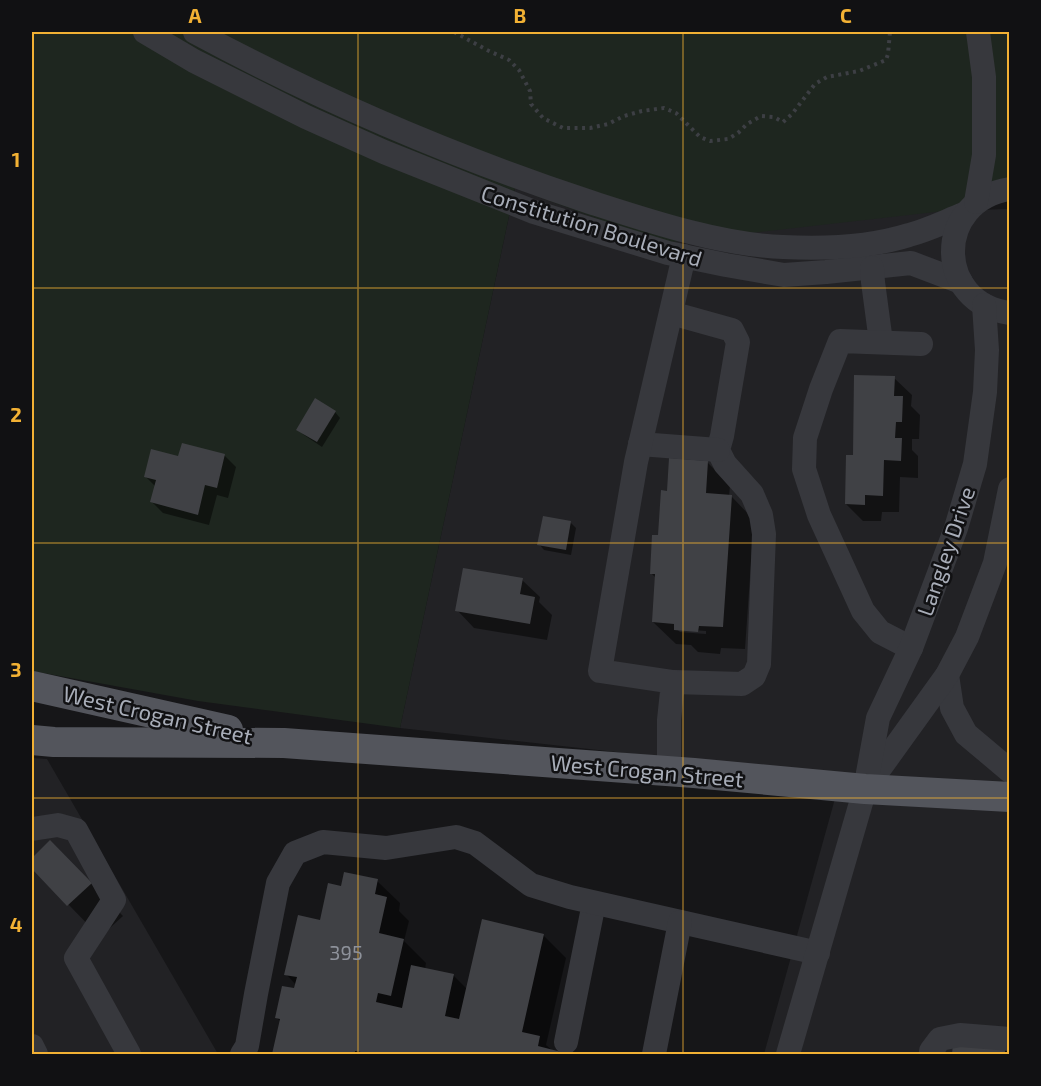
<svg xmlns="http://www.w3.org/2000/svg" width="1041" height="1086" font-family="'Exo 2',sans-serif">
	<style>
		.built { fill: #222225 }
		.green { fill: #1e261f }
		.shadow { fill: #0007; fill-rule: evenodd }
		.building { fill: #404145 }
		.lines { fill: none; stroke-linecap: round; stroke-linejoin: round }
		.path { stroke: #3d3f44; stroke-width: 4; stroke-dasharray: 3 4.5; stroke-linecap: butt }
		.minor { stroke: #37383d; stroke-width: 24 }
		.major { stroke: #53555c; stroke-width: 30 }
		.grid { fill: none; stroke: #f2b134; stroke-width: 1.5; stroke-opacity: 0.55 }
		.labels { text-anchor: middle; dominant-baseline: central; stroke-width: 5; stroke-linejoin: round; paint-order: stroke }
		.number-label { font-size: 20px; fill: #8e929b }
		.street-label { font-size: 22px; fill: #a8adb8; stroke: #111113 }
		.neatline { fill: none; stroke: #f2b134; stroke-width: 2 }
		.grid-label { font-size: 20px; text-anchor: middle; font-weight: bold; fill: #f2b134 }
	</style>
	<rect width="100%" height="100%" fill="#161618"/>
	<g class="built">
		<polygon points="515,188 944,211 1009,209 1009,1054 764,1054 841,777 400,728"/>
		<polygon points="32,758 47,759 218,1054 32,1054"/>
	</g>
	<polygon class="green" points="32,32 1009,32 1009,193 944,211 662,243 515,188 400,728 198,701 32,671"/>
	<g class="shadow">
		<polygon points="894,378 912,395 911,406 920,415 919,439 912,439 912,450 918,456 918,478 900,477 899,512 882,512 881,521 863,521 846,504 854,456"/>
		<polygon points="335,412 340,418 322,447 304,435 298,430"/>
		<polygon points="225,456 236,467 228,498 217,495 209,525 163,513 152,502 155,486 145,476"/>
		<path d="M707,462L730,485L729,497H732L754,520L745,649L721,648L720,654L698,652L691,645L676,644L653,622L657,579L651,573L669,492ZM677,629L706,631V634L680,632Z"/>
		<polygon points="571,523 576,528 571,555 544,550 539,544"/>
		<polygon points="522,580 540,597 539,602 552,615 547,640 474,628 457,610"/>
		<polygon points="50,842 123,916 100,937 32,867 32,860"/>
		<polygon points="377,881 400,903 399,911 409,921 404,941 426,963 425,969 454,976 468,990 543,935 566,958 546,1045 553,1051 566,1054 273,1054 281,1022 276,1017 295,990 296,985 286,974 342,888"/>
		<polygon points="954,1046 1005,1049 1010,1054 954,1054"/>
	</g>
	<g class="building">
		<polygon points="854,375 895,376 894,396 903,396 902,422 896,422 895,438 902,438 901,461 884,460 883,496 865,495 865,505 845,504 846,455 853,455"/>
		<polygon points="315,398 336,411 317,442 296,430"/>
		<polygon points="182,443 225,454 217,488 205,485 198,515 150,502 156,480 144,477 151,449 178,456"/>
		<polygon points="669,458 708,461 706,493 732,495 723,627 699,626 698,632 674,630 674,624 652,622 655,574 650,574 652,535 658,535 661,490 667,491"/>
		<polygon points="543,516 571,521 566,550 537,545"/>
		<polygon points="463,568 523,578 520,594 535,597 530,624 455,611"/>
		<polygon points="50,840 92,883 67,906 32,869 32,858"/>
		<polygon points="344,872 378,879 375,894 387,897 379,933 404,939 391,996 378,993 376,1002 402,1008 411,965 454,974 445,1016 459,1019 482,919 544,934 522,1032 540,1036 538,1046 569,1054 372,1054 355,1051 355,1054 272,1054 280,1019 275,1018 282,986 294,988 297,977 284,975 298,915 320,920 328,883 341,886"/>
		<polygon points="953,1044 1005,1048 1005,1054 952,1054"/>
	</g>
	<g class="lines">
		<polyline class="path" points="454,32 487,50 509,60 519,70 530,91 531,104 543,118 563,128 590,128 608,124 624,116 642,111 664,108 676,113 700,137 710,141 728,139 738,133 747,124 761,116 774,117 783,122 792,114 815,84 827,77 859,71 886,60 888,54 890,32"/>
		<g class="minor">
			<polyline points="145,32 194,61 306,117 384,152 534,212 668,253 726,265 784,275 826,272 911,263 961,282"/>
			<path d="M195,32C321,100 454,157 590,202C649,221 721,245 783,247C823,249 871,247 909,235C928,230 946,221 964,214"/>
			<path d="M1010,189C933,201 935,304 1010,313"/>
			<polyline points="976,202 984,155 984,77 978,32"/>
			<polyline points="872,268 873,282 881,342"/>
			<polyline points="671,313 732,330 738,342 722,436 718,450 725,464 752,494 761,515 764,534 759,664 754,676 742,684 673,682"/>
			<polyline points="640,444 718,450"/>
			<polyline points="911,648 880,632 863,611 819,515 804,469 805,438 821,389 840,341 921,344"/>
			<polyline points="947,675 952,708 966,734 1010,771"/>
			<polyline points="669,771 669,720 673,682 600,671 636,462 684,256"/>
			<polyline points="870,782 947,675 967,637 995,563 1010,489"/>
			<polyline points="32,829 58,825 76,830 114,900 76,958 129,1054"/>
			<polyline points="566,1042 594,903"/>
			<polyline points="32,1046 36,1054"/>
			<polyline points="242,1054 247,1046 256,994 278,883 295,853 323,842 386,848 456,837 475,843 531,885 570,897 818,953"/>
			<polyline points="654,1054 680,922"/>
			<polyline points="788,1054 865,789 878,718 911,648 956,528 975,464 985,392 987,350 984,305"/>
			<polyline points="931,1054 931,1051 940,1039 960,1035 1010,1039"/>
		</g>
		<g class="major">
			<polyline points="32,686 228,730"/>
			<polyline points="32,740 54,742 284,743 694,773 865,789 1010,797"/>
		</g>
	</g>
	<path class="grid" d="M358,32V1054M683,32V1054M32,288H1010M32,543H1010M32,798H1010"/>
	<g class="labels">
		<g class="number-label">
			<text x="346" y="952">395</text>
		</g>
		<g class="street-label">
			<text transform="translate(592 225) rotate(17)">Constitution Boulevard</text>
			<text transform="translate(945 551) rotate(-71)">Langley Drive</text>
			<text transform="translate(158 714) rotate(13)">West Crogan Street</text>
			<text transform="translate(647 770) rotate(5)">West Crogan Street</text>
		</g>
	</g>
	<rect width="1041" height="1086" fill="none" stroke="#111113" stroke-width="66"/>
	<rect x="33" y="33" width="975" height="1020" class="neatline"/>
	<g class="grid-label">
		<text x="195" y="23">A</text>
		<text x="520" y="23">B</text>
		<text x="846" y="23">C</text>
		<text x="16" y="167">1</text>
		<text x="16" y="422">2</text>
		<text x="16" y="677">3</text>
		<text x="16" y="932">4</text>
	</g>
</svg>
